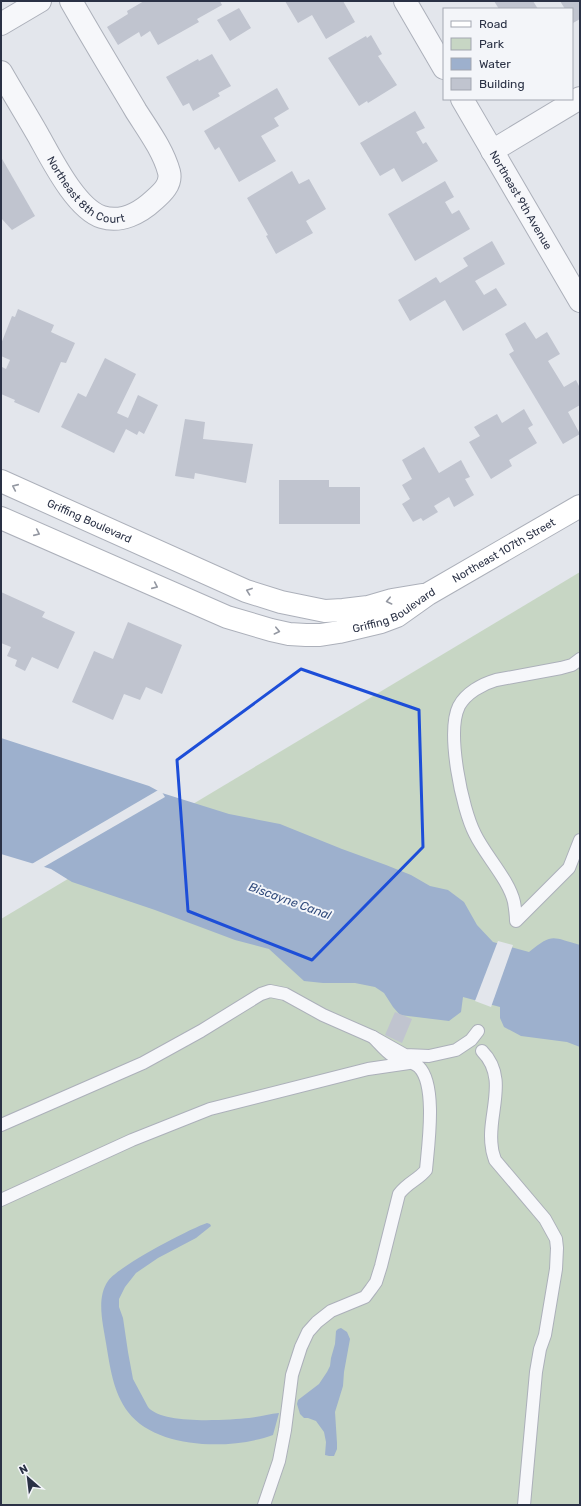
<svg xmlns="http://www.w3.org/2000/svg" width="581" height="1506" font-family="Rubik,sans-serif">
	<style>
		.green { fill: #c7d6c4 }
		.water { fill: #9db0cd }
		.pier { fill: #e3e6ec }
		.building { fill: #c0c4cf }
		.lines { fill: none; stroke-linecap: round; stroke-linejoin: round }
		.lane-casing { stroke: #acb0ba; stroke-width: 14 }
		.street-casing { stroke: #acb0ba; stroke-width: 24 }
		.secondary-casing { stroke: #acb0ba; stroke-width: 24 }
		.lane { stroke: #f6f7fa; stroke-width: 12 }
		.street { stroke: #f6f7fa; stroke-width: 22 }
		.secondary { stroke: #fff; stroke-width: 22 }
		.oneway { stroke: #9498a2 }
		.marked { fill: none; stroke: #1d4ed8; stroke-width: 3; stroke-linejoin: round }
		.labels { text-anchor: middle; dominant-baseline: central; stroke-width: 4; stroke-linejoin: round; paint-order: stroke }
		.street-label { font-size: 11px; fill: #2a3145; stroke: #f3f5f9 }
		.water-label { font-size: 12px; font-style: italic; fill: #314b7c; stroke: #f3f5f9 }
	</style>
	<rect width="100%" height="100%" fill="#e3e6ec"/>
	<polygon class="green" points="580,572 580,1505 1,1505 1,919"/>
	<g class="water">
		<path d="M1,738L149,786L162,793L229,814L280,824L342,849L386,865L411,875L430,886L448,890L464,902L477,925L493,942L529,952C553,933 551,937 580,945V1047L567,1042L521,1036L504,1027L500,1018V1007L463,997L461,1012L449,1021L400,1015L393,1007L384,993L375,987L355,983H323L304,981L269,949L235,940L155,910L72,882L51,869L1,854Z"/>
		<path d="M207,1223L210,1224L211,1226L196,1238L158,1258L136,1273L125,1287L119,1299V1307L123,1318L128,1352L133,1379L148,1407C162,1425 227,1420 249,1418C259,1417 269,1414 279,1413L273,1435C232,1450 157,1450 128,1412C113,1392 110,1367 106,1343C103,1324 96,1298 108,1281C117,1267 189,1229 207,1223Z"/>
		<polygon points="341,1328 347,1332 350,1339 344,1372 343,1386 335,1412 337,1443 337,1449 334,1456 329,1456 325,1455 326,1442 324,1432 316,1421 308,1418 304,1418 300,1414 297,1404 298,1400 319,1384 327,1372 330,1366 331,1358 335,1344 336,1331 338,1329"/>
	</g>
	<g class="pier">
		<polygon points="160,789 165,797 42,868 30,865"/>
		<polygon points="498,941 513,945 491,1007 475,1001"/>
	</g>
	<g class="building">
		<polygon points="144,1 220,1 222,5 197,19 199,22 158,45 150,31 141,37 139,32 118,45 107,27 128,14 127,11"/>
		<polygon points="285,1 343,1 355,22 326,39 312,15 298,23"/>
		<polygon points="494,1 533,1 538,9 499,9"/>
		<polygon points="560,1 580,1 580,19 573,23 572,9 565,9"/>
		<polygon points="239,8 251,28 230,41 217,20"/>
		<polygon points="371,35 382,54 378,56 397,85 368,103 367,101 359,106 328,58 366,36 367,38"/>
		<polygon points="212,54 231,86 218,93 220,96 193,111 189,103 183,106 166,77 198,59 199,61"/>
		<polygon points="277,88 289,109 274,118 279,126 261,136 276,161 239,182 219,147 215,150 204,131"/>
		<polygon points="415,111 425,128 416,132 423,144 426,142 438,161 402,182 394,168 380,176 360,143"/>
		<polygon points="1,157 35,216 12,230 1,218"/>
		<polygon points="292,171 299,184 309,179 326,209 306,221 313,233 276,254 266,236 268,235 247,198"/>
		<polygon points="445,181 454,197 445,202 452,214 459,210 470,229 415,261 388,214"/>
		<polygon points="492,241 505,264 475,281 484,295 496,288 507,305 463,331 445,300 410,321 398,300 436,277 440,283 468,266 463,258"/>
		<polygon points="18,309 54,325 51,332 75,343 66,363 61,362 39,413 14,402 15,400 1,394 1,369 2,367 6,369 10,360 1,356 1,344 12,316 15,317"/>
		<polygon points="525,322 536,339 547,332 560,354 548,361 564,387 576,380 580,388 580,405 568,412 580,434 563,444 509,354 514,351 505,334"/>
		<polygon points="105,358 136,374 117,413 128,418 138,395 158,405 144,434 139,431 137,435 126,429 114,453 61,427 78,393 86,397"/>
		<polygon points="524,409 533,425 528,428 537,443 509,460 512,466 491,479 469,442 480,436 474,427 497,414 502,423"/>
		<polygon points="185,419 205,422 203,439 253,444 246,483 195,473 194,479 175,476"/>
		<polygon points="424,447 439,473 461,460 470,477 465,479 474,495 454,507 449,497 434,506 438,512 423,521 421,518 413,522 402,504 410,499 402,485 412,479 402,460"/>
		<polygon points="279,480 329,480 329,487 360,487 360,524 279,524"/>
		<polygon points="1,592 45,612 42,617 75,632 58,669 32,657 25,671 15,666 17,660 7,656 11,647 1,643"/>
		<polygon points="128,622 182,645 162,694 146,687 140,700 124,694 113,720 72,702 94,651 113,659"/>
		<polygon points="395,1012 412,1019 402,1043 385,1035"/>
	</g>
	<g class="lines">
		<g class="lane-casing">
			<g id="lane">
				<path d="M580,659L572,665L561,668L496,680C482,684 466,693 459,706C446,732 462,809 475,834C485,855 509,880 514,902C515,908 516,915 516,921L569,868L580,840"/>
				<path d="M482,1051C510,1079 486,1116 492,1148C492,1152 494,1156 495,1160L545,1219L556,1239L557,1248L556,1269L545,1335L540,1349L536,1372L524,1505"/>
				<polyline points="1,1125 143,1063 201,1031 261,994 270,991 285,994 323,1015 373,1037"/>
				<polyline points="1,1200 132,1140 210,1109 368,1069 409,1063"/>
				<path d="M264,1505L279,1461L285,1430L292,1375L301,1347L308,1332L317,1322L331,1311L365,1297L371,1289L376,1282L381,1266L399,1194C408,1182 418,1180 426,1170C428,1146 437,1085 419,1067C412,1061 401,1060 393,1056C386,1052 379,1043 373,1037L405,1055L429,1056L456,1050L471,1040L478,1031"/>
			</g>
		</g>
		<g class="street-casing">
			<g id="street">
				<polyline points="405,1 444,68"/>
				<polyline points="1,24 40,1"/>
				<path id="s1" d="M1,72C13,93 26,114 38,135C51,158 76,209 102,217C121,223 140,213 154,200C162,193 172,184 169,172C163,150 148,130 136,111C114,74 92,38 71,1"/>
				<path id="s2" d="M462,99L580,301"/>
				<polyline points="492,151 580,98"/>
			</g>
		</g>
		<g class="secondary-casing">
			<g id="secondary">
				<path id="s3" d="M1,481L246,591L281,602L325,611L343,610L368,607L392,600L422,595"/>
				<path id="s4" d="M1,518L227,617L271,630L289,634L306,635H320L339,632L381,622L397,616L428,594L580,506"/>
			</g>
		</g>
		<use href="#lane" class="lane"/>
		<use href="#street" class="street"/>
		<use href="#secondary" class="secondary"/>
	</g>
	<defs><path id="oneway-chevron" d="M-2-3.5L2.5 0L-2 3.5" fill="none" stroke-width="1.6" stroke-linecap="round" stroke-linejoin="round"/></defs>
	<g class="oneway">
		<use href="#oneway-chevron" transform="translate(15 487) rotate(-156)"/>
		<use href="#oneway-chevron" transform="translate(37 533) rotate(24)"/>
		<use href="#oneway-chevron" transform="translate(155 586) rotate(24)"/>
		<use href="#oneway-chevron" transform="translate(249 591) rotate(-160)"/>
		<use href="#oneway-chevron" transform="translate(389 601) rotate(167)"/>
		<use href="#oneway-chevron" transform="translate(277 631) rotate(13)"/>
	</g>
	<path class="marked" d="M301,669L419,710L423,847L312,960L188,911L177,760Z"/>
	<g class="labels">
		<g class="street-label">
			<text stroke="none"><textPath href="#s1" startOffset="150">Northeast 8th Court</textPath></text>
			<text stroke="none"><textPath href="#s2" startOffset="117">Northeast 9th Avenue</textPath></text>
			<text stroke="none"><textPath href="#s3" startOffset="97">Griffing Boulevard</textPath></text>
			<text stroke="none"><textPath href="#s4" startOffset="547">Northeast 107th Street</textPath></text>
			<text stroke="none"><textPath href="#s4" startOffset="421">Griffing Boulevard</textPath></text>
		</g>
		<g class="water-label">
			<text transform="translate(290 901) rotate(20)">Biscayne Canal</text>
		</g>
	</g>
	<rect width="581" height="1506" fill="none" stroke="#2a3145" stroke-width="4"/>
	<rect x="443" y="8" width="130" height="92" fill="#f3f5f9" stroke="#a3a7b1"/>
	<rect x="451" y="21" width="20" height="6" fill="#ffffff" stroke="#a3a7b1"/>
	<text x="479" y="28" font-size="12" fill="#2a3145">Road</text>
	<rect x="451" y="38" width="20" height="12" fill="#c7d6c4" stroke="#a3a7b1"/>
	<text x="479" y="48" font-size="12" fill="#2a3145">Park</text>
	<rect x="451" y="58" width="20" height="12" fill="#9db0cd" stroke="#a3a7b1"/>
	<text x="479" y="68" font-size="12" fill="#2a3145">Water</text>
	<rect x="451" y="78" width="20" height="12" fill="#c0c4cf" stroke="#a3a7b1"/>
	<text x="479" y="88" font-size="12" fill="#2a3145">Building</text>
	<g transform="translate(28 1478) rotate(332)" stroke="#f3f5f9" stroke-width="3" paint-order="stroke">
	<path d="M0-3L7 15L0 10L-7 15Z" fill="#2a3145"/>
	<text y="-6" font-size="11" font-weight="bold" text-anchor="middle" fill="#2a3145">N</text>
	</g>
</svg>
